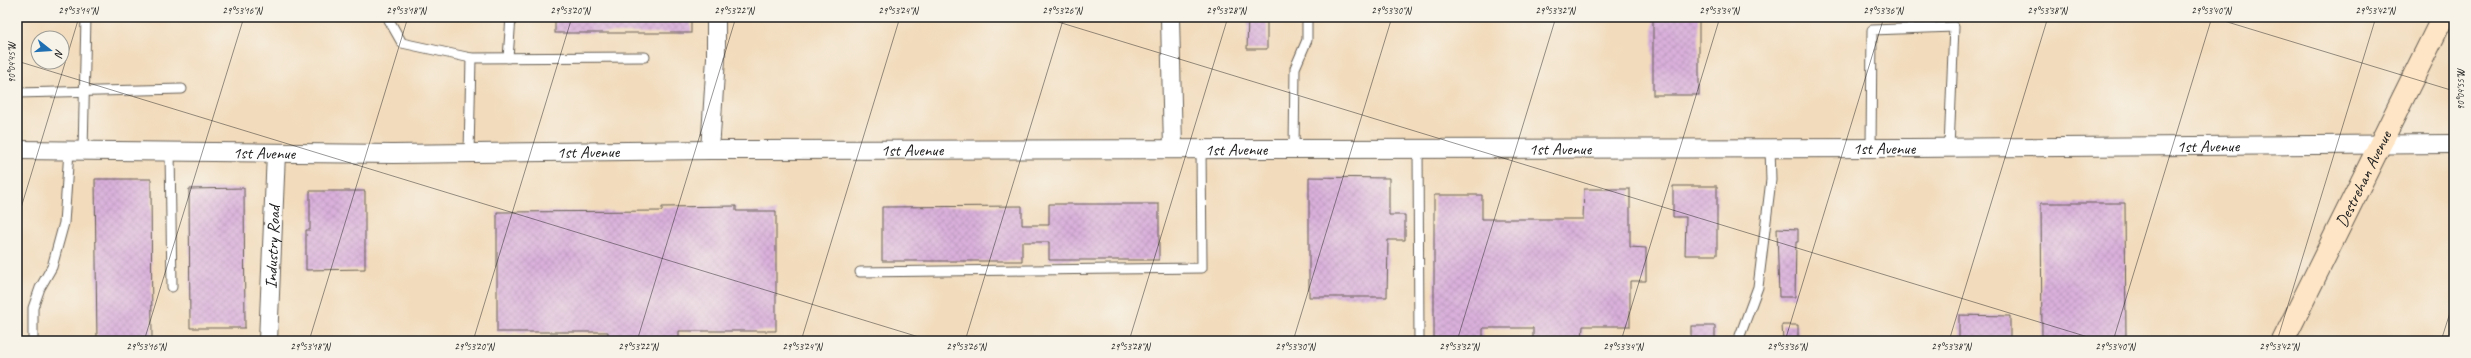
<svg xmlns="http://www.w3.org/2000/svg" width="2471" height="358" font-family="Caveat,sans-serif">
	<style>
		.building { fill: url(#building-cross-hatch) }
		.lines { fill: none; stroke-linecap: round; stroke-linejoin: round }
		.service-casing { stroke: #675f54; stroke-width: 11 }
		.minor-casing { stroke: #675f54; stroke-width: 20 }
		.secondary-casing { stroke: #675f54; stroke-width: 24 }
		.service { stroke: #fff; stroke-width: 9 }
		.minor { stroke: #fff; stroke-width: 18 }
		.secondary { stroke: #fee5c5; stroke-width: 22 }
		.ticks { fill: none; stroke: #1c1c1c; stroke-width: 1; stroke-opacity: 0.45 }
		.labels { text-anchor: middle; dominant-baseline: central; stroke-width: 3; stroke-linejoin: round; paint-order: stroke }
		.street-label { font-size: 17px; fill: #1c1c1c; stroke: #f7f3e8 }
		.neatline { fill: none; stroke: #1c1c1c; stroke-width: 1.5 }
		.ticks-label { font-size: 10px; text-anchor: middle; fill: #1c1c1c }
	</style>
	<defs>
		<pattern id="building-cross-hatch" width="8" height="8" patternUnits="userSpaceOnUse"><rect width="8" height="8" fill="#d9b0db"/><path d="M0 0l8 8M0 8l8-8" fill="none" stroke="#ba97bb"/></pattern>
	</defs>
	<rect width="100%" height="100%" fill="#f7f3e8"/>
	<filter id="ink" filterUnits="userSpaceOnUse"><feTurbulence type="fractalNoise" baseFrequency=".025" numOctaves="2"/><feDisplacementMap in="SourceGraphic" scale="8" xChannelSelector="R" yChannelSelector="G"/><feConvolveMatrix kernelMatrix="1 2 1 2 8 2 1 2 1" color-interpolation-filters="sRGB"/></filter>
	<filter id="wash" filterUnits="userSpaceOnUse"><feTurbulence type="fractalNoise" baseFrequency=".012" numOctaves="4" result="noise"/><feDisplacementMap in="SourceGraphic" scale="16" xChannelSelector="R" yChannelSelector="G"/><feGaussianBlur stdDeviation="0.9" result="paint"/><feColorMatrix in="noise" values="0 0 0 0 0 0 0 0 0 0 0 0 0 0 0 0 0 1.4 0 .05"/><feComposite in="paint" operator="in"/></filter>
	<g filter="url(#wash)">
		<rect width="100%" height="100%" fill="#f2dbbc"/>
		<g id="blocks">
			<g class="building">
				<rect x="555" y="17" width="136" height="16"/>
				<polygon points="1248,17 1267,17 1267,49 1247,49"/>
				<rect x="1653" y="17" width="46" height="78"/>
				<polygon points="1309,177 1389,178 1389,215 1405,215 1405,240 1388,240 1387,297 1309,297"/>
				<polygon points="95,179 151,179 152,341 97,341"/>
				<polygon points="1673,186 1717,186 1717,255 1685,255 1686,217 1673,217"/>
				<polygon points="244,188 245,328 190,328 189,189"/>
				<polygon points="1584,189 1630,189 1630,247 1646,248 1646,281 1630,281 1630,326 1583,326 1582,341 1533,341 1533,328 1483,328 1483,341 1434,341 1434,195 1482,195 1482,219 1583,219"/>
				<polygon points="310,191 365,191 365,269 306,270 306,230 310,230"/>
				<polygon points="2041,203 2125,203 2126,341 2042,341"/>
				<polygon points="1049,204 1159,204 1159,260 1049,260 1049,242 1022,242 1022,261 882,261 882,207 1022,206 1022,225 1049,225"/>
				<polygon points="736,206 736,211 776,211 776,331 679,331 679,341 608,341 608,332 497,332 497,212 662,211 662,207"/>
				<polygon points="1777,228 1798,229 1798,242 1796,242 1795,297 1779,297"/>
				<polygon points="1959,315 2010,316 2010,341 1959,341"/>
				<polygon points="1782,325 1798,325 1798,341 1783,341"/>
				<rect x="1691" y="326" width="24" height="15"/>
			</g>
		</g>
	</g>
	<g filter="url(#ink)">
		<use href="#blocks" fill-opacity="0" stroke="#675f54" stroke-width="1"/>
		<g class="lines">
			<g class="service-casing">
				<g id="service">
					<polyline points="389,17 389,20 402,43 471,58"/>
					<polyline points="508,58 511,17"/>
					<polyline points="17,93 182,89"/>
					<polyline points="1294,148 1295,68 1307,40 1307,17"/>
					<polyline points="1418,148 1419,341"/>
					<polyline points="1871,148 1872,30 1954,27 1949,148"/>
					<polyline points="83,151 86,17"/>
					<polyline points="170,152 172,287"/>
					<polyline points="469,154 471,58 645,57"/>
					<polyline points="860,272 1202,268 1201,149"/>
					<polyline points="33,341 33,308 40,288 52,267 64,223 69,151"/>
					<polyline points="1738,341 1758,287 1771,180 1770,148"/>
				</g>
			</g>
			<g class="minor-casing">
				<g id="minor">
					<polyline points="1170,17 1173,149"/>
					<path id="s1" d="M17,150L393,154L710,150L1910,148L2454,144"/>
					<polyline points="710,150 716,58 716,17"/>
					<path id="s2" d="M268,341L276,153"/>
				</g>
			</g>
			<g class="secondary-casing">
				<g id="secondary">
					<path id="s3" d="M2283,341L2443,17"/>
				</g>
			</g>
			<use href="#service" class="service"/>
			<use href="#minor" class="minor"/>
			<use href="#secondary" class="secondary"/>
		</g>
	</g>
	<path class="ticks" d="M1042,17L2101,341M2211,17L2454,91M17,61L932,341M17,221L79,17M144,341L244,17M309,341L408,17M473,341L572,17M637,341L736,17M801,341L900,17M965,341L1064,17M1129,341L1228,17M1293,341L1392,17M1457,341L1556,17M1621,341L1720,17M1785,341L1884,17M1949,341L2048,17M2113,341L2212,17M2277,341L2376,17M2441,341L2454,300"/>
	<g class="labels">
		<g class="street-label">
			<text stroke="none"><textPath href="#s1" startOffset="2191">1st Avenue</textPath></text>
			<text stroke="none"><textPath href="#s1" startOffset="1543">1st Avenue</textPath></text>
			<text stroke="none"><textPath href="#s1" startOffset="1867">1st Avenue</textPath></text>
			<text stroke="none"><textPath href="#s1" startOffset="1219">1st Avenue</textPath></text>
			<text stroke="none"><textPath href="#s1" startOffset="895">1st Avenue</textPath></text>
			<text stroke="none"><textPath href="#s1" startOffset="571">1st Avenue</textPath></text>
			<text stroke="none"><textPath href="#s1" startOffset="247">1st Avenue</textPath></text>
			<text stroke="none"><textPath href="#s3" startOffset="181">Destrehan Avenue</textPath></text>
			<text stroke="none"><textPath href="#s2" startOffset="94">Industry Road</textPath></text>
		</g>
	</g>
	<rect width="2471" height="358" fill="none" stroke="#f7f3e8" stroke-width="44"/>
	<g transform="translate(50 50) rotate(107)"><circle r="19" fill="#f7f3e8" stroke="#9f9d96"/>
	<path d="M0-3L7 15L0 10L-7 15Z" fill="#1f6fb2"/>
	<text y="-6" font-size="11" font-weight="bold" text-anchor="middle" fill="#1c1c1c">N</text>
	</g>
	<rect x="22" y="22" width="2427" height="314" class="neatline"/>
	<g class="ticks-label">
		<text x="78" y="14">29°53'14"N</text>
		<text x="242" y="14">29°53'16"N</text>
		<text x="406" y="14">29°53'18"N</text>
		<text x="570" y="14">29°53'20"N</text>
		<text x="734" y="14">29°53'22"N</text>
		<text x="898" y="14">29°53'24"N</text>
		<text x="1062" y="14">29°53'26"N</text>
		<text x="1226" y="14">29°53'28"N</text>
		<text x="1391" y="14">29°53'30"N</text>
		<text x="1555" y="14">29°53'32"N</text>
		<text x="1719" y="14">29°53'34"N</text>
		<text x="1883" y="14">29°53'36"N</text>
		<text x="2047" y="14">29°53'38"N</text>
		<text x="2211" y="14">29°53'40"N</text>
		<text x="2375" y="14">29°53'42"N</text>
		<text transform="translate(11 63) rotate(-90)" y="4">90°04'45"W</text>
		<text transform="translate(2460 90) rotate(-90)" y="4">90°04'55"W</text>
		<text x="146" y="350">29°53'16"N</text>
		<text x="310" y="350">29°53'18"N</text>
		<text x="474" y="350">29°53'20"N</text>
		<text x="638" y="350">29°53'22"N</text>
		<text x="802" y="350">29°53'24"N</text>
		<text x="966" y="350">29°53'26"N</text>
		<text x="1130" y="350">29°53'28"N</text>
		<text x="1295" y="350">29°53'30"N</text>
		<text x="1459" y="350">29°53'32"N</text>
		<text x="1623" y="350">29°53'34"N</text>
		<text x="1787" y="350">29°53'36"N</text>
		<text x="1951" y="350">29°53'38"N</text>
		<text x="2115" y="350">29°53'40"N</text>
		<text x="2279" y="350">29°53'42"N</text>
	</g>
</svg>
